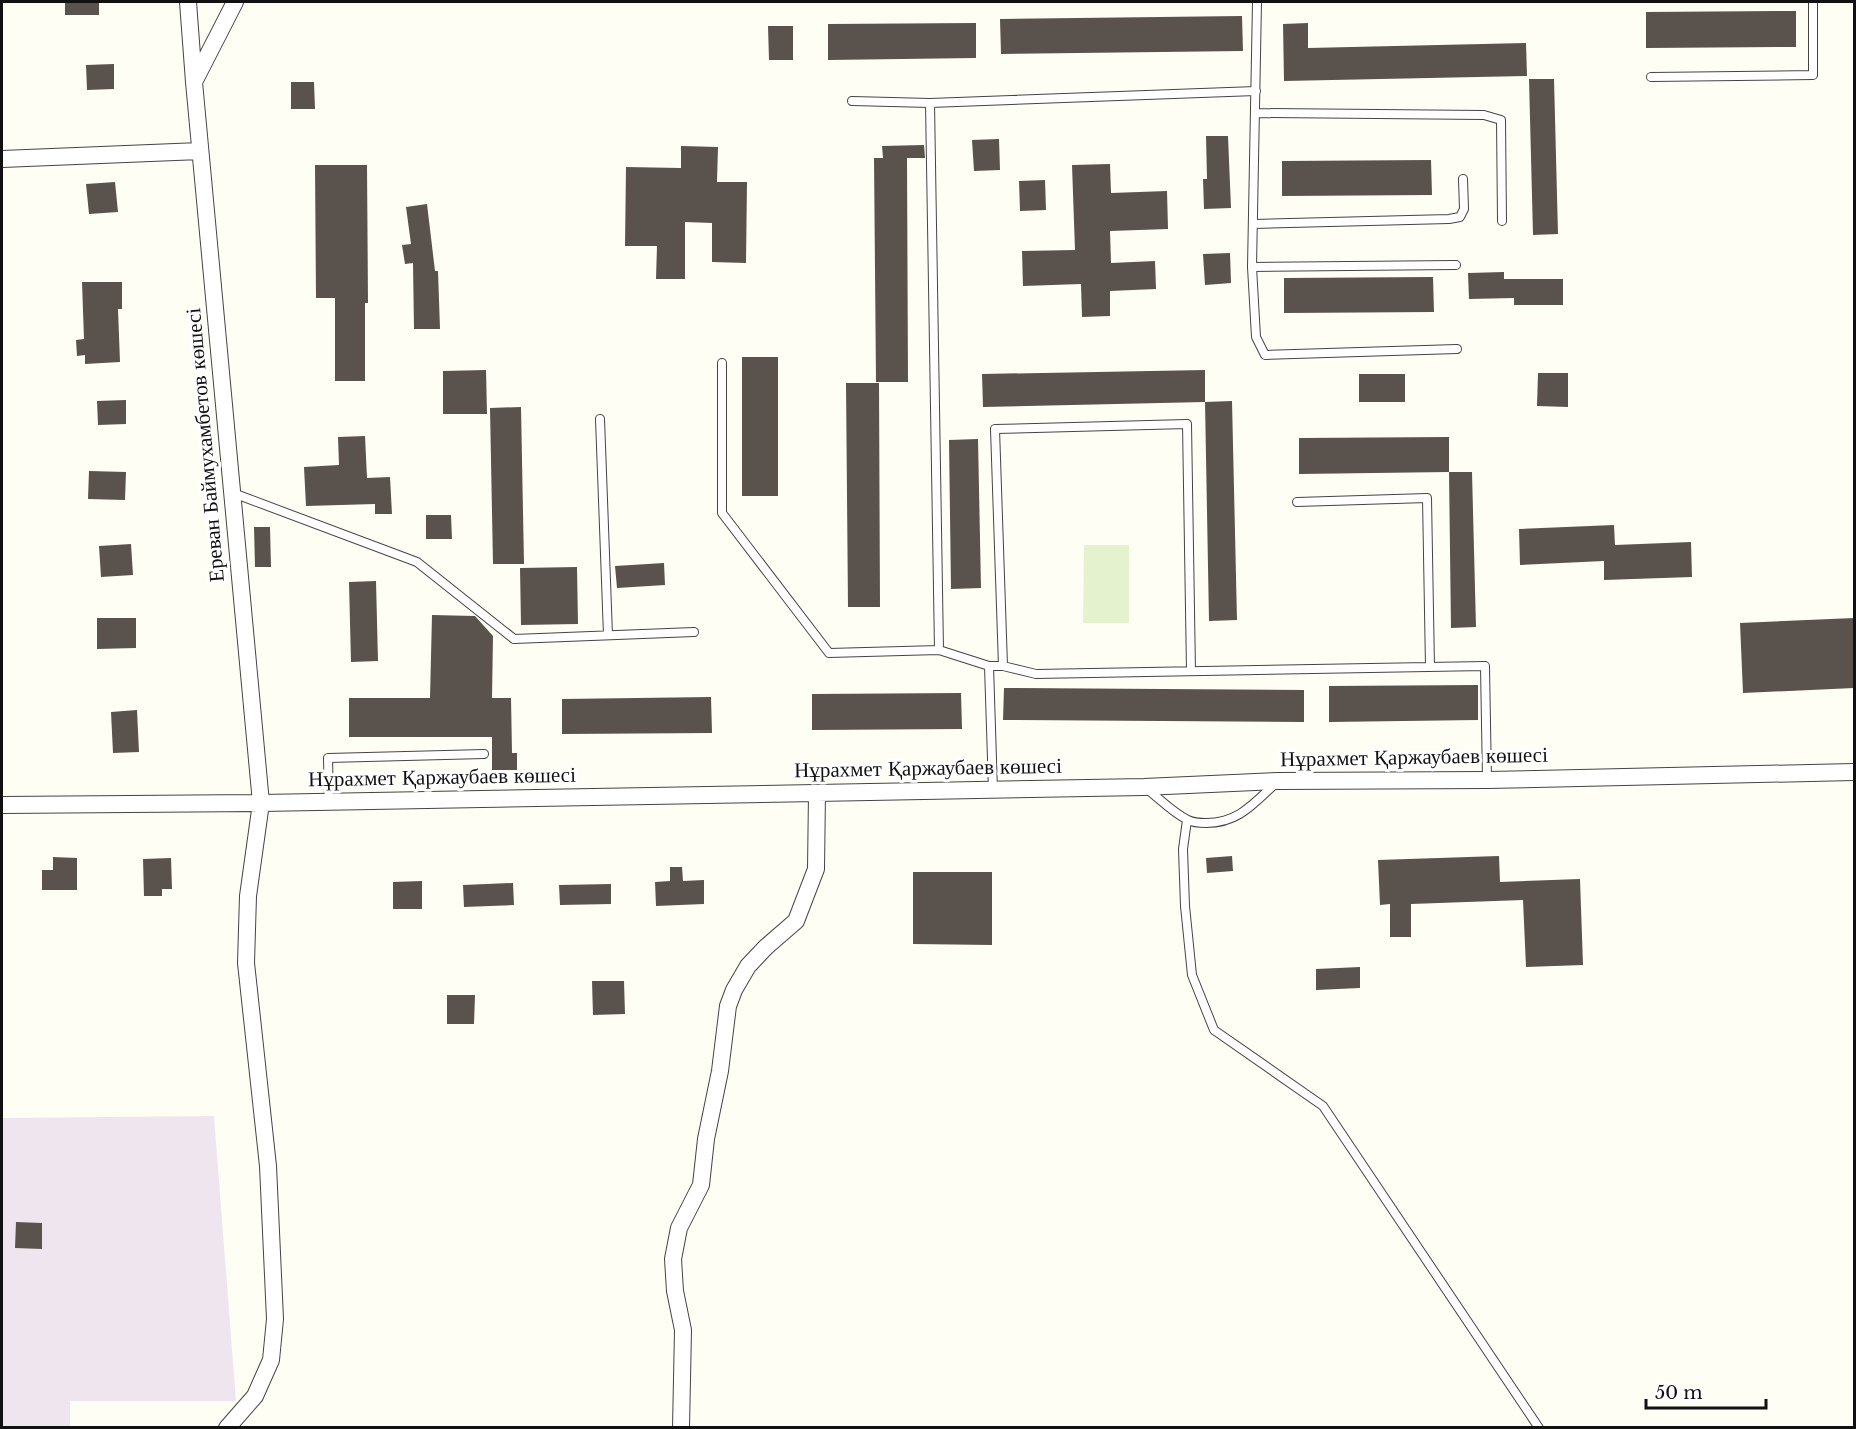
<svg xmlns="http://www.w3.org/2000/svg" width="1856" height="1429" viewBox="0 0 1856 1429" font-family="'Libre Baskerville',serif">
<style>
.industrial{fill:#efe5ef}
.pitch{fill:#e4f3cd}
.building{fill:#5a524c}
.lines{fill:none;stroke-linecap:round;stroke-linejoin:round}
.lane-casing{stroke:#444;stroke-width:10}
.street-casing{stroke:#444;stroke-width:18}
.lane{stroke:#fff;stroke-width:8}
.street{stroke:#fff;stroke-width:16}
.labels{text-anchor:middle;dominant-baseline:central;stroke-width:6;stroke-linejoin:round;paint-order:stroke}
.street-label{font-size:21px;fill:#111;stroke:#fff}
</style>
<rect width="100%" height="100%" fill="#fffef4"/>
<path class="industrial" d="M214,1116L236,1401H70V1427H2V1118Z"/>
<path class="pitch" d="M1084,545H1129V623H1083Z"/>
<path class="building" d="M65,2H99V15H65Z
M1796,11V47L1646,48V12Z
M1242,16L1243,51L1001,54L1000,19Z
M976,23V58L828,60V24Z
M1308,23V48L1526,43L1527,76L1284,81L1283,24Z
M768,26H793V60H769Z
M114,64V89L87,90L86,65Z
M1529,79H1554L1558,234L1533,235Z
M291,82H314L315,109H291Z
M1206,136H1228L1231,208L1204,209L1203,179H1207Z
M999,139L1000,170L974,171L972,140Z
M924,145L925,158H907L908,382H876L874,158H883L882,146Z
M681,146L718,147L717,182H747L746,263L712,262V223L685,222V279H656L657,246H625L626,167L681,168Z
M1431,160L1432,195L1282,196V161Z
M1110,164L1111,193L1167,191L1168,229L1110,231L1111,263L1155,261L1156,289L1110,291V316L1082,317L1081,284L1023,286L1022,251L1075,250L1072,165Z
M315,165H367L368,303H365V381H335V298H316Z
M1045,180L1046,210L1020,211L1019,181Z
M115,182L118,212L89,214L86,184Z
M427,204L435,271H438L440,329H414L413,263L405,264L402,245L411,244L406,207Z
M1230,253L1231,283L1205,285L1203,254Z
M1504,272V279H1563V305H1514V298L1469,299L1468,273Z
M1433,277L1434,312L1284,313V278Z
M82,282H122V309H118L120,362L85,364V355L77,356L76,340L84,339Z
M742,357H778V496H742Z
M486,370L487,414H443V371Z
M1205,370V402L983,407L982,374Z
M1538,373H1568V407L1537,406Z
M1359,374H1405V402H1359Z
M846,383H879L880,607H848Z
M126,400V424L98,425L97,401Z
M1232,401L1237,620L1209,621L1205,402Z
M521,407L524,564H493L490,408Z
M365,436L367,478L390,477L392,514H375V504L306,506L304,467L339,465L338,437Z
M1449,437V472L1299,474V438Z
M978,439L981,588L951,589L949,440Z
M89,471L126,472L125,500L88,499Z
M1449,472H1472L1476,627L1451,628Z
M426,515H451L452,539H426Z
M1614,525L1615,545L1691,542L1692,577L1604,580V561L1520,565L1519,529Z
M254,527H270L271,567H255Z
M131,544L133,575L101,577L99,546Z
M664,563L665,585L617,588L615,566Z
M577,567L578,624L521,625L520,568Z
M376,581L378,661L351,662L349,582Z
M432,615L475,616L493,636L492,698H511L512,753H517V770H492V737H349V698H430Z
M97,618H136V648L97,649Z
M1854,618V688L1743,693L1740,623Z
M1478,685V720L1329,722V686Z
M1004,688L1304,690V722L1003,720Z
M961,693L962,729L812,730V694Z
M711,697L712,733L562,734V699Z
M137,710L139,752L113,753L111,712Z
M1232,856L1233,871L1207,873L1206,858Z
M1499,856L1500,882L1580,879L1583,965L1526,967L1523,900L1411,904V937H1390V904L1380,905L1378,860Z
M53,857L77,858V890H42V870H53Z
M171,858L172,889H162V896H144L143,859Z
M670,867H682L683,881L704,880V904L656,906L655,882L670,881Z
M913,872H992V945L913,944Z
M422,881V909H393V882Z
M513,883L514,905L464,907L463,885Z
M611,884V904L560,905L559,885Z
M1360,967V988L1316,990V969Z
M592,981H624L625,1014L593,1015Z
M447,995H475L474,1024H447Z
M16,1222L42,1223V1249L15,1248Z"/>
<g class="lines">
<defs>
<path id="lane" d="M1257,2L1252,267L1256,337L1265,355L1457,349
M1651,77L1813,75V2
M852,101L930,103L1256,91
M930,103L939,650
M1256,113L1484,115L1501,120L1502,221
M1254,224L1449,219L1460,217L1464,209L1463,179
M1252,267L1456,265
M722,363V513L829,653L939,650L989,666
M600,419L608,635
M233,493L417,562L514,639L694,632
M1297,502L1427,498L1430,667
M1003,666L995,429L1187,424L1191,671
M1147,789C1160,799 1173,813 1188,820C1194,823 1200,823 1206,823C1239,823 1254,803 1277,782
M993,790L989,666H1003L1036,674L1485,666L1487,780
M329,802L328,758L484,754
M1187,820L1183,849L1185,906L1192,975L1214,1030L1323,1106L1539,1428"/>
<path id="street" d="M188,2L194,82L235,2
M194,82L261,803L248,896L246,963L268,1166L275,1319L271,1360L255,1396L227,1428
M2,159L200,151
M2,805L261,803L1144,787L1278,781L1487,780L1854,772
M681,1428L683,1330L675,1291L673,1259L679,1228L701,1185L706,1139L720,1071L728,1006L734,990L748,966L766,947L796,921L816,869L817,793"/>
</defs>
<use href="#lane" class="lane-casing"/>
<use href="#street" class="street-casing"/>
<use href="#lane" class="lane"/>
<use href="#street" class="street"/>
</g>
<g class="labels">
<g class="street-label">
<text transform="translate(205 445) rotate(-95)">Ереван Баймухамбетов көшесі</text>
<text transform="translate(1414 757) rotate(-1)">Нұрахмет Қаржаубаев көшесі</text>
<text transform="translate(928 768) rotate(-1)">Нұрахмет Қаржаубаев көшесі</text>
<text transform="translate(442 777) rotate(-1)">Нұрахмет Қаржаубаев көшесі</text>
</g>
</g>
<rect width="1856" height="1429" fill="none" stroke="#111111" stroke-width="6"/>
<path d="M1646 1399v9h120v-9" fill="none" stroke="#111111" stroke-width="3"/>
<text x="1655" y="1399" font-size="18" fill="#111111" stroke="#ffffff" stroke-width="4.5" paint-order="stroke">50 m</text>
</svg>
